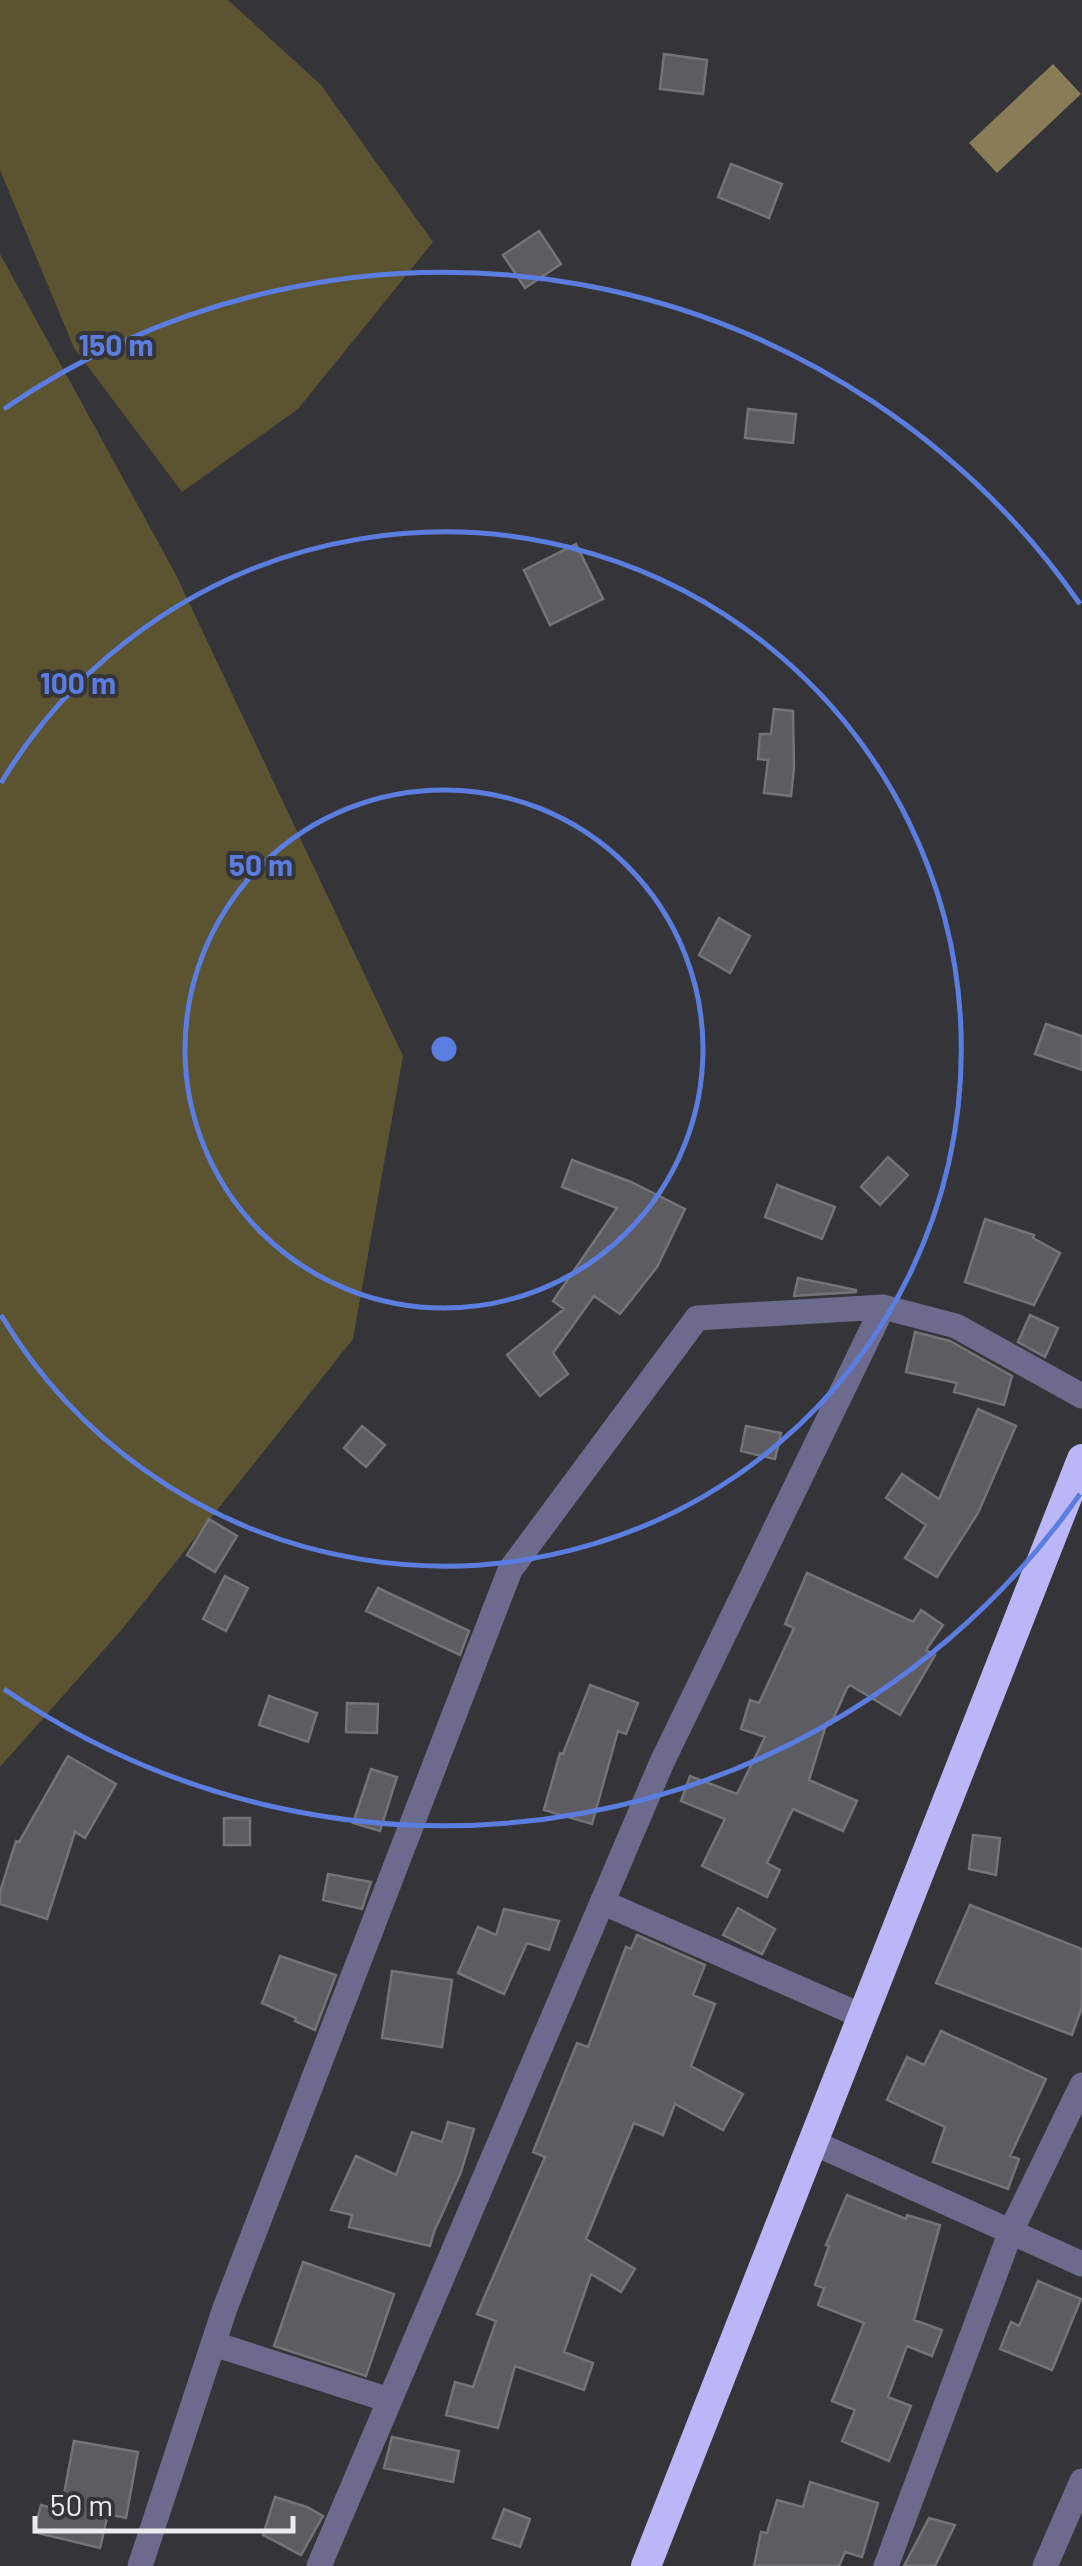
<svg xmlns="http://www.w3.org/2000/svg" width="1082" height="2566" viewBox="0 0 1082 2566" font-family="Barlow,sans-serif">
<style>
.green{fill:#5c5330}
.water{fill:#887d57}
.building{fill:#5d5c61;stroke:#737378;stroke-width:2.5}
.lines{fill:none;stroke-linecap:round;stroke-linejoin:round}
.street{stroke:#6d6b8d;stroke-width:25}
.highway{stroke:#bbb6f8;stroke-width:30}
.ring{fill:none;stroke:#5b7ddf;stroke-width:5}
.centre{fill:#5b7ddf;stroke:#353539;stroke-width:5}
.ring-label{font-size:30px;text-anchor:middle;font-weight:bold;fill:#5b7ddf;stroke:#353539;stroke-width:8;stroke-linejoin:round;paint-order:stroke}
</style>
<rect width="100%" height="100%" fill="#353539"/>
<path class="green" d="M0,0H228L321,85L433,242L298,409L182,492L74,348L0,170Z
M0,254L175,573L403,1056L353,1339L124,1627L0,1767Z"/>
<path class="water" d="M1053,64L1081,94L997,173L969,143Z"/>
<path class="building" d="M664,54L707,60L703,94L660,89Z
M731,164L782,184L769,218L718,197Z
M539,231L561,264L525,288L503,255Z
M748,409L796,414L793,443L745,438Z
M576,544L603,599L550,625L524,570Z
M774,709L793,711L794,768L791,796L764,793L768,760L758,759L760,734H771Z
M719,918L750,936L730,973L699,955Z
M1046,1024L1082,1036V1070L1035,1054Z
M888,1157L908,1175L880,1205L861,1187Z
M572,1160L631,1182L685,1209L657,1267L620,1314L594,1296L553,1353L568,1374L540,1396L507,1355L564,1309L553,1301L617,1208L562,1187Z
M777,1185L835,1207L822,1239L765,1217Z
M985,1219L1034,1235L1033,1238L1060,1253L1034,1305L965,1282Z
M798,1278L856,1290V1292L794,1296Z
M1030,1315L1058,1328L1045,1357L1018,1342Z
M915,1332L950,1341L1012,1376L1004,1405L954,1392L957,1383L906,1372Z
M978,1409L1016,1426L978,1513L937,1577L905,1558L926,1525L886,1498L902,1474L939,1499Z
M362,1426L385,1445L366,1467L344,1448Z
M746,1426L781,1433L775,1459L741,1451Z
M209,1519L237,1536L215,1572L187,1555Z
M807,1573L913,1622L921,1610L943,1625L926,1650L935,1655L900,1715L850,1685L847,1688L831,1724L827,1722L809,1780L857,1801L843,1831L793,1809L767,1863L780,1870L767,1897L702,1866L725,1819L681,1801L690,1776L737,1794L765,1737L741,1729L750,1700L759,1703L794,1628L785,1624Z
M225,1576L248,1588L226,1631L203,1619Z
M378,1588L469,1631L460,1655L366,1611Z
M590,1685L638,1703L626,1734L618,1731L592,1824L544,1810L560,1753L563,1754Z
M269,1696L317,1713L308,1742L259,1725Z
M347,1703L378,1704L377,1733L346,1732Z
M68,1756L116,1784L85,1838L75,1832L47,1919L0,1904V1892L16,1841L19,1842Z
M371,1769L397,1777L380,1831L353,1823Z
M224,1818H250V1845H224Z
M973,1835L1000,1838L996,1875L969,1869Z
M328,1874L371,1882L362,1909L323,1900Z
M970,1905L1082,1949V2007L1072,2035L936,1983Z
M738,1908L775,1929L762,1954L723,1935Z
M504,1909L559,1921L549,1950L527,1943L504,1994L458,1973L478,1927L496,1935Z
M637,1935L705,1965L693,1995L715,2004L691,2066L743,2094L723,2130L675,2104L663,2135L634,2123L586,2239L635,2269L621,2292L591,2274L564,2352L593,2363L584,2390L515,2366L498,2428L446,2415L455,2382L473,2387L496,2321L477,2314L545,2157L533,2152L577,2043L588,2047L626,1947L631,1949Z
M280,1956L336,1975L315,2030L295,2021L296,2018L262,2003Z
M392,1971L452,1980L442,2047L382,2038Z
M941,2031L1046,2079L1010,2156L1019,2159L1008,2189L933,2162L945,2127L887,2100L907,2057L924,2065Z
M448,2122L474,2129L461,2172L434,2232L430,2246L349,2227L352,2215L331,2210L356,2156L396,2175L412,2132L442,2142Z
M847,2195L906,2219L907,2215L940,2225L914,2320L942,2330L932,2356L907,2346L888,2397L911,2406L889,2461L842,2441L855,2410L832,2401L864,2323L818,2305L824,2288L815,2285L829,2246L826,2245Z
M303,2262L394,2294L366,2376L274,2346Z
M1038,2281L1081,2299L1052,2370L1000,2349L1011,2322L1019,2326Z
M392,2437L459,2451L453,2482L384,2468Z
M74,2441L138,2452L126,2518L108,2514L100,2548L34,2532L41,2505L61,2510Z
M810,2482L878,2503L862,2557L845,2552L839,2566H754L761,2532L767,2533L777,2500L803,2507Z
M275,2497L307,2507L323,2516L301,2555L263,2535Z
M504,2509L530,2519L520,2547L493,2538Z
M929,2518L955,2525L935,2566H904Z"/>
<g class="lines">
<path class="street" d="M602,1902L862,2016
M812,2142L1082,2264
M214,2344L389,2400
M140,2566L225,2308L510,1570L697,1318L883,1307
M319,2566L662,1762L883,1307L956,1326L1082,1396
M886,2566L1011,2231L1082,2085
M1045,2566L1082,2481"/>
<path class="highway" d="M646,2566L1082,1459"/>
</g>
<g class="ring">
<circle cx="444" cy="1049" r="259"/>
<path d="M1 783A517 517 0 1 1 1 1315"/>
<path d="M1080 1494A776 776 0 0 1 4 1689M4 409A776 776 0 0 1 1080 604"/>
</g>
<circle cx="444" cy="1049" r="15" class="centre"/>
<g class="ring-label">
<text x="116" y="356">150 m</text>
<text x="78" y="694">100 m</text>
<text x="261" y="876">50 m</text>
</g>
<path d="M35 2516v15h258v-15" fill="none" stroke="#ebebee" stroke-width="5"/>
<text x="50" y="2516" font-size="30" fill="#ebebee" stroke="#353539" stroke-width="8" paint-order="stroke">50 m</text>
</svg>
